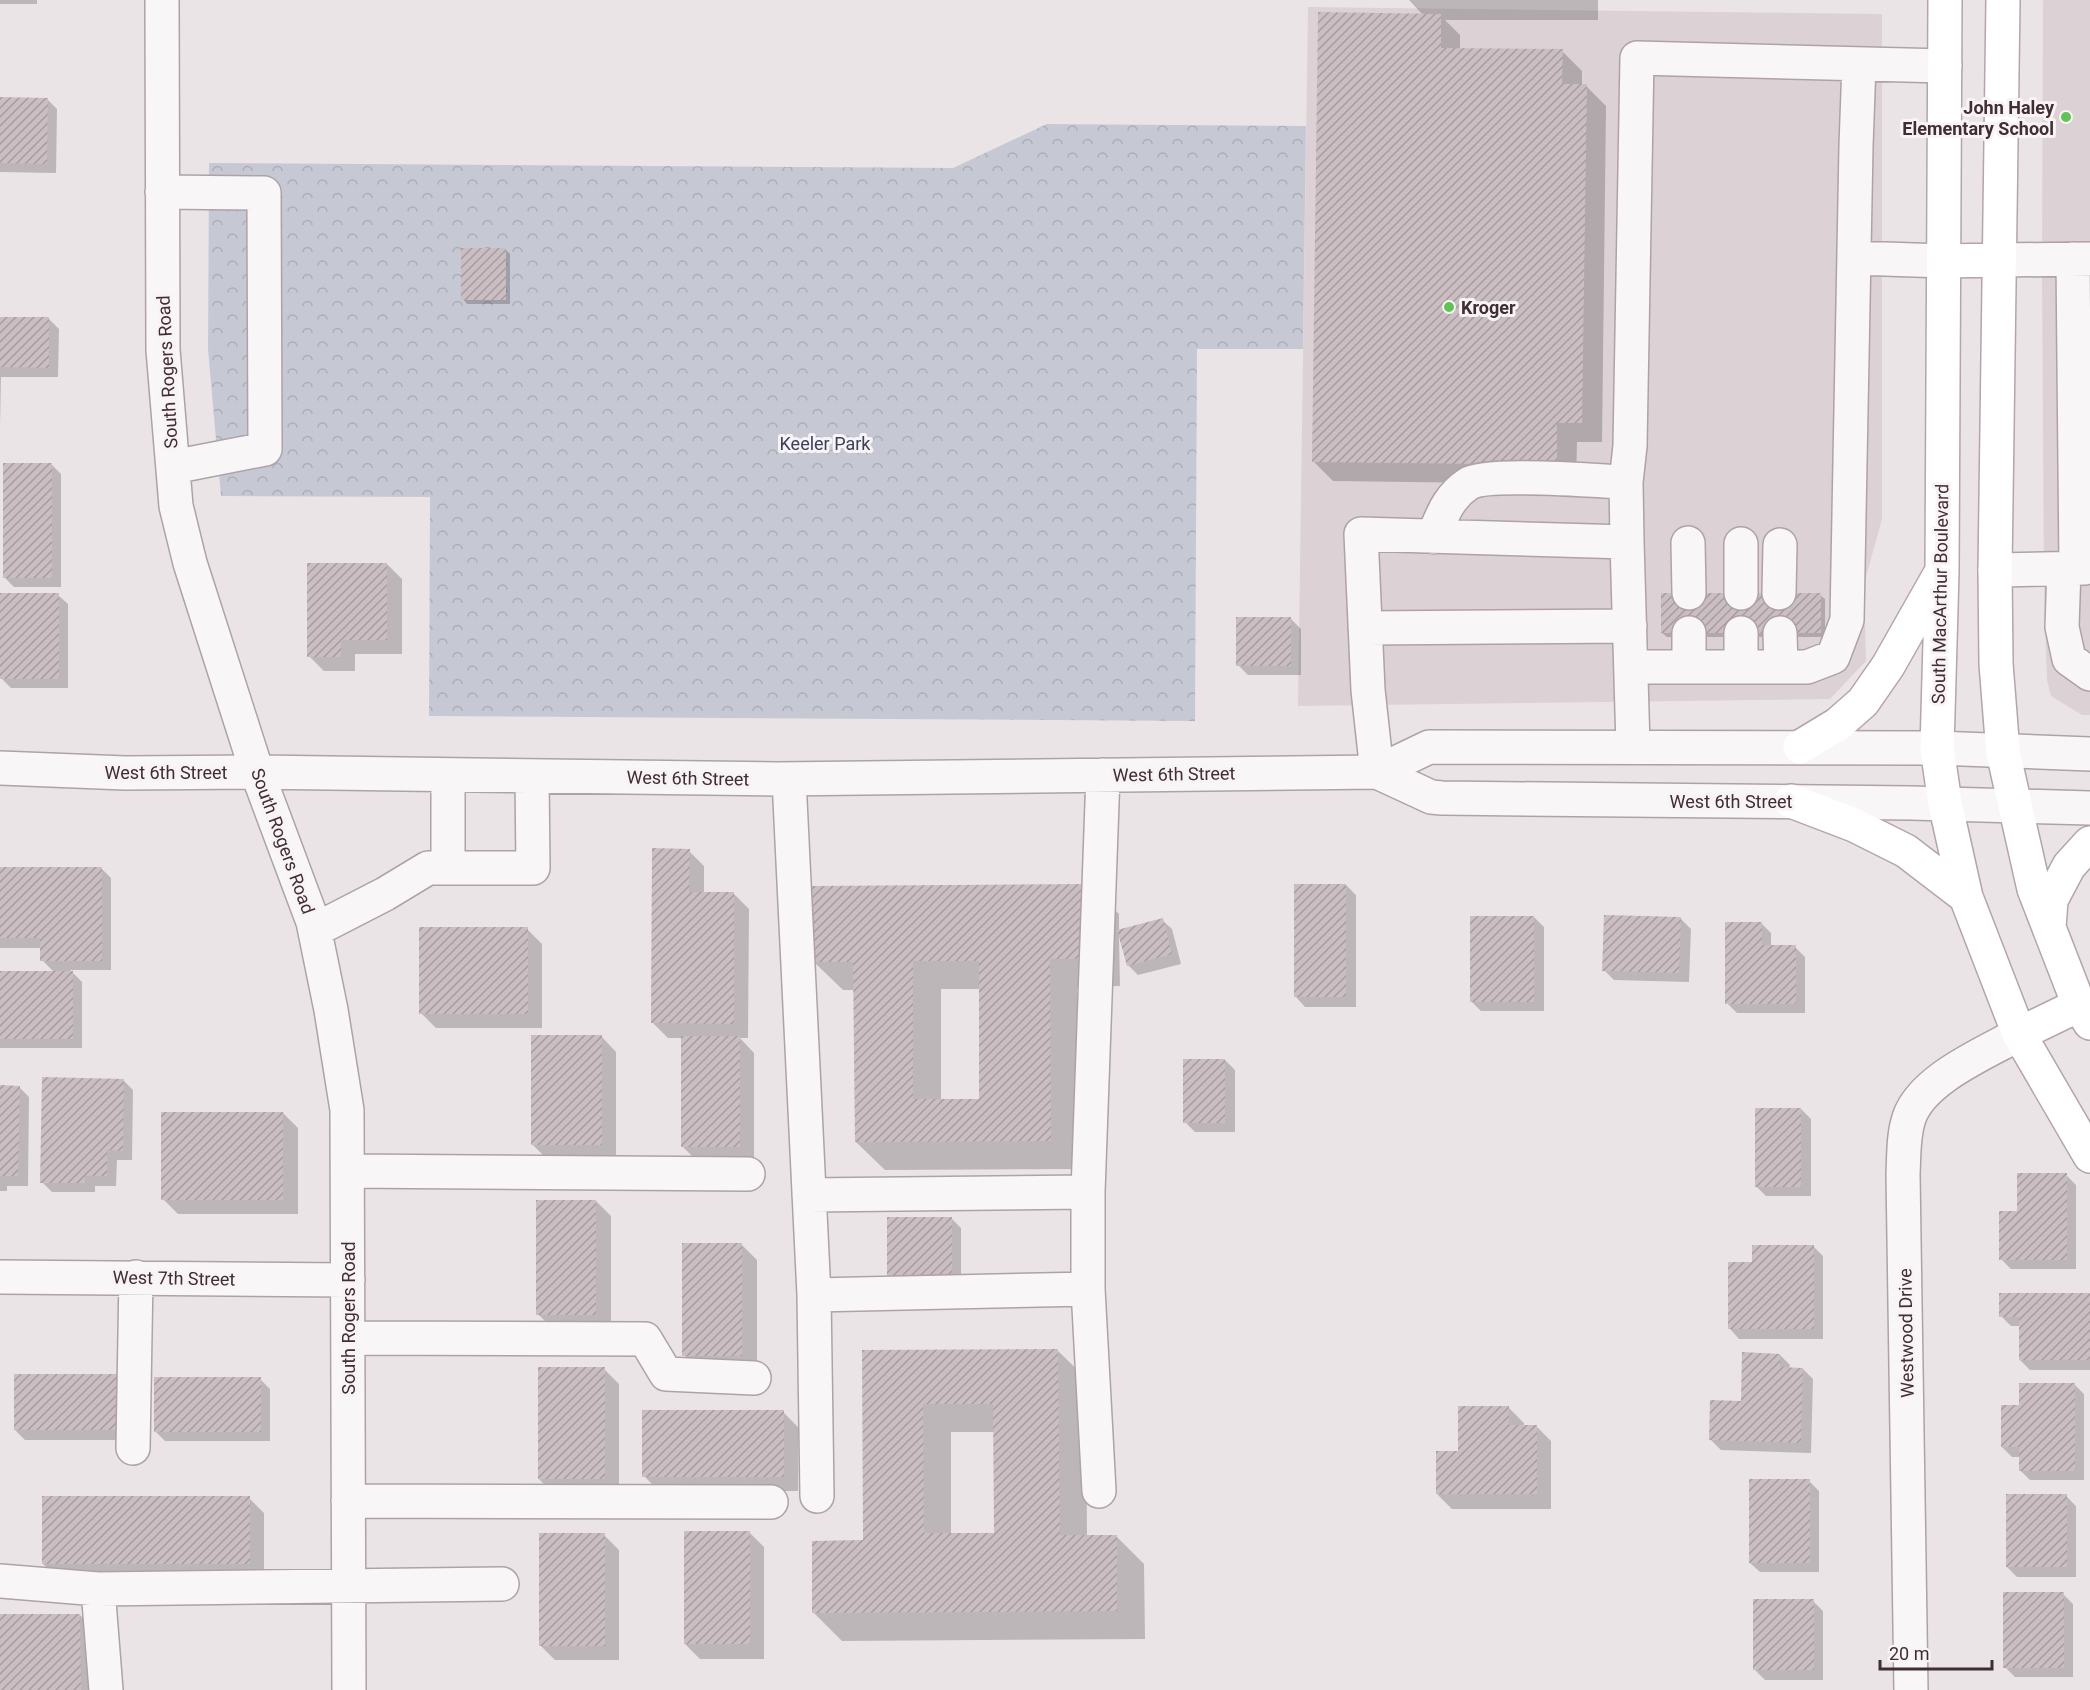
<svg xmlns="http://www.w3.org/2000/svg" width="2090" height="1690" viewBox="0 0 2090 1690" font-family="Roboto,sans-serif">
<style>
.built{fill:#dcd2d5}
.forest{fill:url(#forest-crowns)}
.shadow{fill:#0003;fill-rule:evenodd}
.building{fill:url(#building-hatch);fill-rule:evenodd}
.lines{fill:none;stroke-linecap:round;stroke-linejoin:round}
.minor-casing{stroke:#aea2a6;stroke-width:36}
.major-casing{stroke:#b5a4aa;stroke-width:36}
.minor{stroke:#f9f6f7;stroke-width:33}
.major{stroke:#fff;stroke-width:33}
.poi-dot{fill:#61c355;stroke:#f8f3f5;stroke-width:2}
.labels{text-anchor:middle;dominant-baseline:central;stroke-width:6;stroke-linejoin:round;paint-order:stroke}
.poi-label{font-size:18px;font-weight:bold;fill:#412d34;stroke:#f8f3f5;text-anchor:end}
.street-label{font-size:18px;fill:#412d34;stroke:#f8f3f5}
.park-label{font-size:18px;fill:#3b405c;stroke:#f8f3f5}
</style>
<defs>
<pattern id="forest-crowns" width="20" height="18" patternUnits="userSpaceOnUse" patternTransform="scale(1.5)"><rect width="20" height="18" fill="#c6c9d4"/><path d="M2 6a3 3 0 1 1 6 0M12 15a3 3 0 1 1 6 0" fill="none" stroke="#abadb7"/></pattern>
<pattern id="building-hatch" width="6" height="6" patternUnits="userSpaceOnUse" patternTransform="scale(1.5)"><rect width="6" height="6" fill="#cabec2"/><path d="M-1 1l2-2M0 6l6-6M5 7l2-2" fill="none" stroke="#a69b9e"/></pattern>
</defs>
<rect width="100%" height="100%" fill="#ebe4e6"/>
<path class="built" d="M2043,0H2090V715H2082L2051,696L2047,680L2044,593L2042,269Z
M1308,7L1882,14V519L1864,584L1866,661L1830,699L1298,706Z"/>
<path class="forest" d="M1047,124L1306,126L1303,349H1197L1195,721L429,716L430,497L221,496L208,349L209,163L953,168Z"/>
<path class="shadow" d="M0,0H37V4H0Z
M1409,0H1598V20H1445L1460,35V50L1562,51L1582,71V86H1586L1606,106L1602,442H1577L1576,484L1333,481L1313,461L1423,15Z
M0,98L47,99L57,109L56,173L0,172Z
M505,249L510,254V304H467L463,299Z
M0,318L49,319L59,329L58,377H1L0,426Z
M51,464L61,474V587H14L4,577Z
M387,564L402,579V654H355V671H324L309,656Z
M0,595H58L68,604V688H11L1,678Z
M1820,595L1825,599V637H1667L1662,633Z
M1291,619L1301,629V675H1248L1238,665Z
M689,851L704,866V894H734L749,909L748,1038H740L754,1053V1161H697L682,1146V1038H668L653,1023Z
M0,869H102L111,878V970H70L82,982V1048H0V972H54L42,960V948H0Z
M1346,885L1356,895V1007H1305L1296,997Z
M1091,886L1119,914V931L1162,920L1172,929L1181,964L1138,975L1128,965L1119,936L1120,986L1077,987L1079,1169L885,1170L856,1142L855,990H843L814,962ZM941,989H980V1101H941Z
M1534,917L1544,927V1011H1481L1471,1001Z
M1681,919L1691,929L1689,982L1614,980L1604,970Z
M1761,923L1771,933V947H1795L1805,957V1013H1737L1727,1003Z
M527,929L542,944V1028H436L421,1013Z
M601,1036L616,1052V1160H548L533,1145Z
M1225,1060L1235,1070V1132H1195L1185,1122Z
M123,1080L133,1090L132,1160H117L116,1186H95V1192H52L42,1182Z
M0,1087H19L29,1097L28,1186H7V1191H0Z
M1801,1109L1811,1119V1196H1766L1756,1186Z
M283,1113L298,1128V1214H178L163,1199Z
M2066,1175L2076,1185V1269H2011L2001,1259L2019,1213Z
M596,1201L611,1216V1329H553L538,1314Z
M951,1218L961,1228V1289H899Z
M742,1245L757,1260V1371H699L684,1355Z
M1813,1246L1823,1256V1339H1739L1730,1329L1754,1264Z
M2090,1295V1370H2030L2020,1360V1326H2011L2001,1316Z
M1057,1350L1086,1378L1087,1536H1116L1144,1564L1145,1639L842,1641L814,1613L864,1542L863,1351ZM951,1432H995V1534L951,1535Z
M1780,1355L1790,1365L1789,1369H1803L1813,1379L1811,1453L1721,1450L1711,1440Z
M604,1369L619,1384V1494H554L539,1479Z
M121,1376L131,1440H25L15,1430Z
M260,1379L270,1389V1441H165L155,1431Z
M2074,1384L2084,1394V1480H2030L2020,1470V1457H2012L2002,1447L2020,1407Z
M1509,1408L1524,1423V1426H1536L1551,1441V1509H1452L1437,1494L1460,1452Z
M783,1412L798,1427V1491H659L644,1476Z
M1809,1481L1819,1491V1572H1760L1750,1563Z
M2066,1496L2076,1506V1577H2017L2007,1567Z
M249,1498L264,1513V1579H58L43,1564Z
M749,1532L764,1547V1659H700L685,1644Z
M604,1535L619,1550V1660H555L540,1645Z
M2063,1594L2073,1604V1677H2015L2005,1667Z
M1813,1601L1823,1611V1680H1765L1755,1670Z
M80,1615L99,1635L100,1690H0V1616Z"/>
<path class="building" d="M1318,12L1441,14V48L1563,49L1562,84H1587L1582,423H1557V465L1312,462Z
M0,97L48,98L47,164L0,163Z
M461,248H506V300H461Z
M0,317H49V368L0,367Z
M3,463H52V578H3Z
M307,563H387V640H341V657H307Z
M0,593H59V679H0Z
M1661,593H1821V633H1661Z
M1236,617H1291V666H1236Z
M652,848L690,849L689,892H734V1024L651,1023Z
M0,867H102V961H40V938H0Z
M1091,884L1092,959H1050L1051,1141L855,1142L853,962H813L812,886ZM913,961H979V1099H913Z
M1294,884H1346V997H1294Z
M1604,915L1681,917L1679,973L1602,971Z
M1470,916H1534V1002H1470Z
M1163,918L1172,954L1127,966L1117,930Z
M1725,922H1762V945H1796V1004H1725Z
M419,927H528V1014H419Z
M0,971H73V1039H0Z
M531,1035H602V1145H531Z
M681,1036H740V1147H681Z
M1183,1059H1225V1123H1183Z
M42,1077L124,1079L123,1151L107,1150V1176H85V1183H40Z
M0,1085L20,1086L18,1176H0Z
M1755,1108H1801V1187H1755Z
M161,1112H283V1200H161Z
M2017,1173H2067V1260H1999V1211H2017Z
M536,1200H596V1315H536Z
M887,1217H952V1279H887Z
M682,1243H742V1356H682Z
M1752,1245H1814V1329H1728V1262H1752Z
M1999,1293H2090V1360H2019V1317H1999Z
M1058,1349L1060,1535H1117V1611L812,1613V1541L863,1540L862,1350ZM923,1404H993L994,1533H924Z
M1742,1352L1780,1354V1367L1803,1368L1801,1443L1709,1440L1710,1400L1741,1401Z
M538,1367H605V1479H538Z
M14,1374H122V1430H14Z
M154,1377H261V1432H154Z
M2019,1383H2075V1471H2019V1447H2001V1405H2019Z
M1458,1406H1509V1425H1537V1494H1436V1451H1458Z
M642,1410H784V1477H642Z
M1749,1479H1810V1563H1749Z
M2006,1494H2067V1567H2006Z
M42,1496H250V1564H42Z
M684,1531H750V1644H684Z
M539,1533H605V1646H539Z
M2003,1592H2064V1668H2003Z
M1753,1599H1814V1670H1753Z
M0,1614H80L81,1690H0Z"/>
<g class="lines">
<defs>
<path id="minor" d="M162,0L163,350L176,506L190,563L257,772L313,922L331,1010L347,1110L349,1690
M162,192L264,193L265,449L173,467
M1855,258L1944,261
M2073,259L2076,568
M1999,260L2090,259
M1433,537C1442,516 1448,497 1468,484C1486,472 1598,481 1626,482
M1627,542L1633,746
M1688,543L1689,593
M1741,544V593
M2064,568L2062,627L2069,659L2090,674
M1995,570L2085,568
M1779,593L1780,545
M1365,628L1630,626
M1689,633V667
M1741,633V667
M1780,633L1781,667
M1631,667H1807L1833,657L1847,620L1856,146L1859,64
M0,768L125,773L257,772L777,779L1377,772L1429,747L1937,748L2090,754
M1377,772L1368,690L1361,534L1627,542L1626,482L1630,446L1637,58L1945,66
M1377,772L1431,797L1442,798L1911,803L2090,808
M448,775V868
M789,779L814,1295L817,1496
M315,930L385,894L428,868H533L532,776
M348,1171L748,1174
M809,1195L1088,1192
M0,1277L348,1280
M814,1295L1088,1289
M348,1338L645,1339L666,1374L754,1378
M133,1448L136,1277
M1099,1491L1088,1289V1192L1103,775
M348,1501L771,1502
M0,1581L98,1589L502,1584
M98,1589L106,1690
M1911,1690L1903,1174C1904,1156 1903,1136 1909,1118C1922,1079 1985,1053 2019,1034"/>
<path id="major" d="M1945,0L1942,572L1937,748L1945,803L1966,897L2019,1034L2090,1156
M2003,0L1995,570L1996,664L2003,752L2034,889L2079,1005L2090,1023
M1944,261L1999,260
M1800,747L1838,724L1863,702L1888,666L1939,576
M1791,801L1854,825L1906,851L1966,897
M2049,928L2051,900L2069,866L2090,843
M2019,1034L2079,1005"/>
</defs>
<use href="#minor" class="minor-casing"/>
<use href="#major" class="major-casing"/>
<use href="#minor" class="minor"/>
<use href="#major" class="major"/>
</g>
<g class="poi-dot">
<circle cx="2066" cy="117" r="6"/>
<circle cx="1449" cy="307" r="6"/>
</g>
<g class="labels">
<g class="poi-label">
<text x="2054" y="107">John Haley<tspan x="2054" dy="21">Elementary School</tspan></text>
<text x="1461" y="307" text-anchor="start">Kroger</text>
</g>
<g class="street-label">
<text transform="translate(167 372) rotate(-93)">South Rogers Road</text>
<text transform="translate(1940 594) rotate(-89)">South MacArthur Boulevard</text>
<text x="166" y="772">West 6th Street</text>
<text transform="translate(1174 774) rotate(-1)">West 6th Street</text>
<text transform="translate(688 778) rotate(1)">West 6th Street</text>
<text x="1731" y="801">West 6th Street</text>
<text transform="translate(283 841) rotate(70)">South Rogers Road</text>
<text transform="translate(174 1278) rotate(1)">West 7th Street</text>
<text transform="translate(348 1318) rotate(-90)">South Rogers Road</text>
<text transform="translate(1906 1333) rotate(-91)">Westwood Drive</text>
</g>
<g class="park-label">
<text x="825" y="443">Keeler Park</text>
</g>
</g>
<path d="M1880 1660v9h112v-9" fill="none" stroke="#412d34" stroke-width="3"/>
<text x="1889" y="1660" font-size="18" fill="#412d34" stroke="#f8f3f5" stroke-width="4.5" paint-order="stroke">20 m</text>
</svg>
